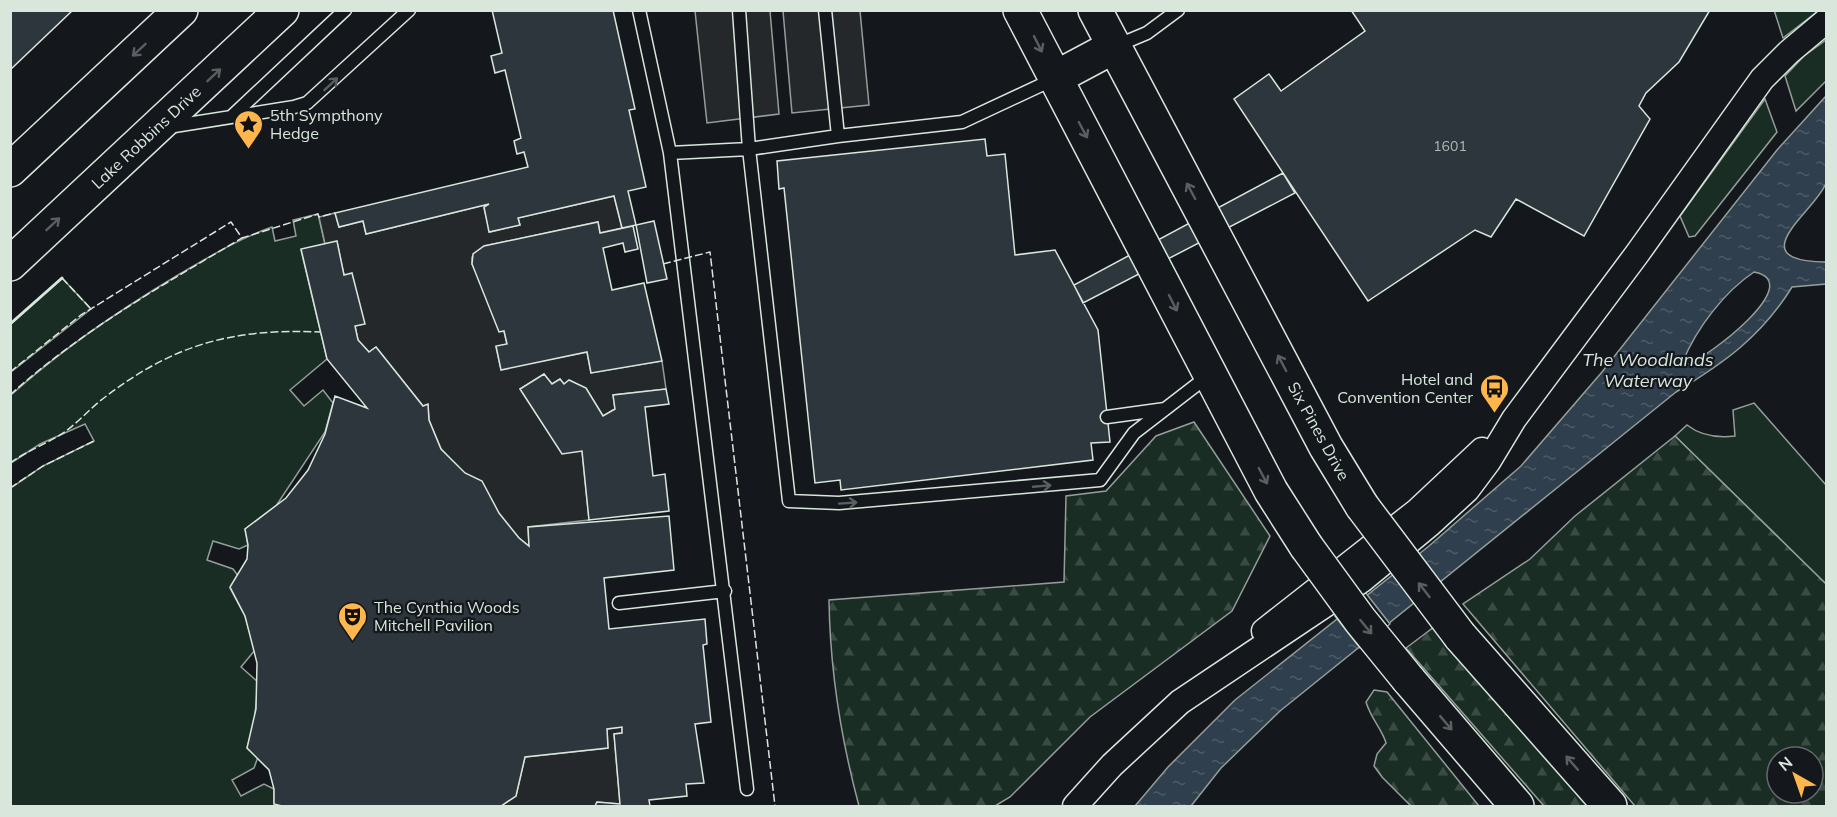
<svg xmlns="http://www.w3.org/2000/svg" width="1837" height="817" viewBox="0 0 1837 817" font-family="Mulish,sans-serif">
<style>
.green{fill:#1a2d24;stroke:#939e99;stroke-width:1.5}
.forest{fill:url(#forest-firs);stroke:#939e99;stroke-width:1.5;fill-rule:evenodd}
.parking{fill:#24282b;stroke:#939e99;stroke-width:1.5}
.water{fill:url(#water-ripples);stroke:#939e99;stroke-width:1.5;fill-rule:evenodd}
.pier{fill:#14181c;stroke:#939e99;stroke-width:1.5}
.building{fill:#2c363c;stroke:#d8e6dc;stroke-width:1.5}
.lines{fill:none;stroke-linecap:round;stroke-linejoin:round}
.lane-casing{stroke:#d8e6dc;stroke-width:15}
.street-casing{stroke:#d8e6dc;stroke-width:27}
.secondary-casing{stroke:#d8e6dc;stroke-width:36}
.lane{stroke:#14181c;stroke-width:12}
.street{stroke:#14181c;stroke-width:24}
.secondary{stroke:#14181c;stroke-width:33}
.secondary-bridge-casing{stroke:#d8e6dc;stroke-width:36;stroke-linecap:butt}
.secondary-bridge{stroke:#14181c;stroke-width:33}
.fence{stroke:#d8e6dc;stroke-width:1.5;stroke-dasharray:8 3;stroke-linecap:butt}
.wall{stroke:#d8e6dc;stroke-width:3}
.oneway{stroke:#59605f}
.labels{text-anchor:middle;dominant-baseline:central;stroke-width:4.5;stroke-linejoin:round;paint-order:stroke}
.number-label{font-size:14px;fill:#adbab4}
.poi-label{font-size:16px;fill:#d8e6dc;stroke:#14181c;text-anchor:start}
.street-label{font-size:16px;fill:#d8e6dc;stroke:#14181c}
.water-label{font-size:18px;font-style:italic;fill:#d8e6dc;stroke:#14181c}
</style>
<defs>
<pattern id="forest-firs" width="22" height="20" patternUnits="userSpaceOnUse" patternTransform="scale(1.5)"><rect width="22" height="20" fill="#1a2d24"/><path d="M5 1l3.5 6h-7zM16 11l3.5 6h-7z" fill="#3b4b43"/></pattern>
<pattern id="water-ripples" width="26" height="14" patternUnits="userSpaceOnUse" patternTransform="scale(1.5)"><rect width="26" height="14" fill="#2f3f4d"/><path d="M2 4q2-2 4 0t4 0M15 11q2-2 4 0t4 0" fill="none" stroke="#4c5b66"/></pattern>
</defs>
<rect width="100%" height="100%" fill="#14181c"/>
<path class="green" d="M1774,10H1818V11L1783,38Z
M1826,40V81L1796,111L1785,76L1804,56Z
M1765,99L1777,132L1695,236L1689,237L1680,216Z
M318,214L325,244L301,250L327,359L290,390L304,406L323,390L333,403L325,432L276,506L245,529L248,545L239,549L213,541L207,560L233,569L239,577L230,588L245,616L255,650L241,667L258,682L254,725L247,748L258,757L254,768L232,780L241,796L264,784L274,789V804L282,806H11V488L43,466L94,441L85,424L40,444L11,463V395C63,348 118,311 178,275C209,257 238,239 272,227L275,241L296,236L293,220Z
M62,278L91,309L11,372V324Z
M1754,403L1826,485V584L1675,436L1687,425C1701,436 1718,438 1735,436L1733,410Z"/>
<path class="forest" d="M1194,422L1270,536L1232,611L1090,717L1010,797L995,806H859C841,739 830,670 829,600L1064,582L1066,496L1106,491L1156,436Z
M1675,436L1826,584V806H1635L1463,604L1530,559L1575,516ZM1777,757H1813V793H1777Z
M1434,627L1592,806H1544L1406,648Z
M1374,690L1387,692L1479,806H1411L1382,777L1374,766L1377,754L1386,743C1382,729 1371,719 1366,702Z"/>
<path class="parking" d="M695,11H770L779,114L707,123Z
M783,11H860L869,105L792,113Z
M614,196L622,228L600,233L598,222L484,246L472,257V264L504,331L507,344L496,347L501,369L587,352L591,373L662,361L666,389L613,395L615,409L603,416L586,388L570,381L564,384L560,379L552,384L544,374L520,389L562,453L582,451L589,520L528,527L529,546L519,538L441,449L429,420L428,405L423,406L376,347L369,352L358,340L355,326L364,324L344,275L337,242L325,244L319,217L335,213L339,227L363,221L366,234L489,204L484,208L490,232L520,225L518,218Z
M622,727V733L614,734L620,804L597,802L595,806H501L516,796L525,757L608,748L607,729Z"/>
<path class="water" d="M1826,96C1826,111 1830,172 1826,183C1817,210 1737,261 1826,262V284L1792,287C1762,336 1724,363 1676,392L1280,711L1221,768L1191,806H1135L1168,767L1235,700L1429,546L1521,466L1602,372L1777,150ZM1754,272C1808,282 1707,358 1688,364L1683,361C1697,328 1724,292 1754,272Z"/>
<path class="pier" d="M1365,592L1390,624L1360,648L1335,616Z"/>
<path class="building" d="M10,10H73L10,70Z
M492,10H613L635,109L629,110L646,187L628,191L636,225L622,228L614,196L518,218L520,225L489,232L484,207L489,204L366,234L363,221L339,227L335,213L528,167L524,152L517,154L514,141L521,138L505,70L495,73L491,56L502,53Z
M1351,10H1710L1679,62L1646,93L1639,106L1650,119L1584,236L1516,199L1491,237L1475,230L1368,301L1234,99L1269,74L1281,91L1365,31Z
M985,139L987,156L1005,154L1015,255L1055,250L1098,330L1110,442L1091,443L1093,460L841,490L840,480L815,483L784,188L779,189L777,161Z
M1283,173L1295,193L1083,303L1074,285Z
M654,221L667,279L647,283L636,225Z
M598,222L600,233L633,226L638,249L625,252L623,243L603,248L612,290L644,283L662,361L591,373L587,352L501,370L496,346L507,344L504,331L499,332L472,264L473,254L484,246Z
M337,241L344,275L352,273L365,324L355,326L358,340L369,352L376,347L423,406L428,404L429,420L441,449L465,473L482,481L499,513L519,538L529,546L528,527L669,516L674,570L604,578L609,629L705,619L707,644L703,645L711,722L695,724L704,783L686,784L687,796L649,800L650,806H595L597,802L620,804L614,734L622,733V727L607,729L608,748L525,757L516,796L501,806H282L274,804V789L269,770L247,748L256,709L257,663L245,616L230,587L247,559L248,545L245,529L286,498L308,470L325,434L335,396L367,408L327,359L301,249Z
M544,374L552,384L560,379L564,384L569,380L586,388L603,416L615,409L613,395L666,389L669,404L645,407L653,476L665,474L669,511L589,520L582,451L562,454L520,389Z"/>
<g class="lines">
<defs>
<path id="lane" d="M639,10L670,153L749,149L838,136
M739,10L749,149L789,501L839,503L1100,480L1134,433L1208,376
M825,10L838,136L962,122L1054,79
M1116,46L1147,33L1178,10
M231,117L345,10
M168,127L294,107L307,103L409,10
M670,153L747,789
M1107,417L1165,409
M619,603L725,591"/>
<path id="street" d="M1264,631L1417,511L1482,450
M1075,806L1112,765L1180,702L1362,580L1430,524L1467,490L1488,462L1514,419L1637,254L1762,79L1789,52L1826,21"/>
<path id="secondary" d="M1020,10L1271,491L1306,546
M1095,10L1326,447L1362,506
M1055,78L1115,46
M10,170L181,10
M10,264L282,10
M1460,636L1610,806
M1408,679L1517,806"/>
</defs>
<use href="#lane" class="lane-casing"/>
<use href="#street" class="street-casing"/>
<use href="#secondary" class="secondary-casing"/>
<use href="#lane" class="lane"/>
<use href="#street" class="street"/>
<use href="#secondary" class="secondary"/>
<defs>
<path id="secondary-bridge" d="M1362,506L1460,636
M1306,546L1360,620L1408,679"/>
</defs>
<use href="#secondary-bridge" class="secondary-bridge-casing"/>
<use href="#secondary-bridge" class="secondary-bridge"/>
<path class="fence" d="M663,264L710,252L775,806
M62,278L91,309
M10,372L81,315L231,222L242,238L318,214L319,217L335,213
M10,395C81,331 161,286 242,238
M10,463C28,450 51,442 66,431C78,422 88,411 100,401C171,345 231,328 320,332
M10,488L43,466L94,441"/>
<path class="wall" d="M10,324L62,278"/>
</g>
<defs><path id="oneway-shaft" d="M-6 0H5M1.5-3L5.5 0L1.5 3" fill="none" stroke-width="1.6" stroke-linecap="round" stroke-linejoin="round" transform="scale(1.5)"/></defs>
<g class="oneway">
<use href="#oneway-shaft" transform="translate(1038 44) rotate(63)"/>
<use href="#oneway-shaft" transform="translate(139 50) rotate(137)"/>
<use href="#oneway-shaft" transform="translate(214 75) rotate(-43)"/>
<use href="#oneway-shaft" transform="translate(331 84) rotate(-43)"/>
<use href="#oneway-shaft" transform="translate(1083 130) rotate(62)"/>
<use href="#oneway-shaft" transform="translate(1191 191) rotate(-118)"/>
<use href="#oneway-shaft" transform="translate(53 224) rotate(-43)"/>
<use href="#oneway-shaft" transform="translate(1173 303) rotate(63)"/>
<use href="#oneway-shaft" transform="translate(1282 363) rotate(-118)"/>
<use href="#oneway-shaft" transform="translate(1263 476) rotate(62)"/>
<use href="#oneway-shaft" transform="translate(1042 486) rotate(-5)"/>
<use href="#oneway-shaft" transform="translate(848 503) rotate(-4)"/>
<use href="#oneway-shaft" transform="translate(1424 590) rotate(-128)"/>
<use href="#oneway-shaft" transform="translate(1366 627) rotate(51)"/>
<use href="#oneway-shaft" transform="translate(1446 723) rotate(50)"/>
<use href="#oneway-shaft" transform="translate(1572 763) rotate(-131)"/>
</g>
<defs>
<symbol id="sight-pin" viewBox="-11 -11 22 30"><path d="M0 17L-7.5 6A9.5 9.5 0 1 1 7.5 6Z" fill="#ffb74d" stroke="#14181c"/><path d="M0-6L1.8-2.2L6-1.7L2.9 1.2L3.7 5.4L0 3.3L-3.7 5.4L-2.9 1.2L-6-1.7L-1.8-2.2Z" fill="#111"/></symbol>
<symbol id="bus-pin" viewBox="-11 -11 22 30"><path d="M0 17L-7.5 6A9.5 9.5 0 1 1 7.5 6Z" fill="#ffb74d" stroke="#14181c"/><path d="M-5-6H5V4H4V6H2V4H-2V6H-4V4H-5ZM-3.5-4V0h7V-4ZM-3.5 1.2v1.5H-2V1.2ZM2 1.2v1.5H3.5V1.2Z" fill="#111"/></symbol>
<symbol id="theatre-pin" viewBox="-11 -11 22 30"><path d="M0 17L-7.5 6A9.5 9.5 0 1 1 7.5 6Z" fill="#ffb74d" stroke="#14181c"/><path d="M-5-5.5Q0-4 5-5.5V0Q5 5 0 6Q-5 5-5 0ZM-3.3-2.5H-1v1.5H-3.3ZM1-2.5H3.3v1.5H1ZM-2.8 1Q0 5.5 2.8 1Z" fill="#111"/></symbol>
</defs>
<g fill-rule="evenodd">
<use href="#sight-pin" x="232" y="108" width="33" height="45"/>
<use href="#bus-pin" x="1478" y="372" width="33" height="45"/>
<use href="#theatre-pin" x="336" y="600" width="33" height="45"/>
</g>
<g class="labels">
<g class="number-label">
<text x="1450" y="146">1601</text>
</g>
<g class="poi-label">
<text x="270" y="115">5th Sympthony<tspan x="270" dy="18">Hedge</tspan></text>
<text x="1473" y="379" text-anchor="end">Hotel and<tspan x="1473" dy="18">Convention Center</tspan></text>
<text x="374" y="607">The Cynthia Woods<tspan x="374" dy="18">Mitchell Pavilion</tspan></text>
</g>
<g class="street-label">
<text transform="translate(146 137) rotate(-43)">Lake Robbins Drive</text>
<text transform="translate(1319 431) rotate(61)">Six Pines Drive</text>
</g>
<g class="water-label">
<text x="1648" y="359">The Woodlands<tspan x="1648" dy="21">Waterway</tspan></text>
</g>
</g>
<rect width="1837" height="817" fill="none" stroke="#d8e6dc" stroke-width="24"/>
<g transform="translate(1795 775) rotate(320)"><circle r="28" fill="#14181c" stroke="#626a69" stroke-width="1.5"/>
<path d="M0-4.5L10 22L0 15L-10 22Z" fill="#ffb74d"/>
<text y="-9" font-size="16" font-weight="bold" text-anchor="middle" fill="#d8e6dc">N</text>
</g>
</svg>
